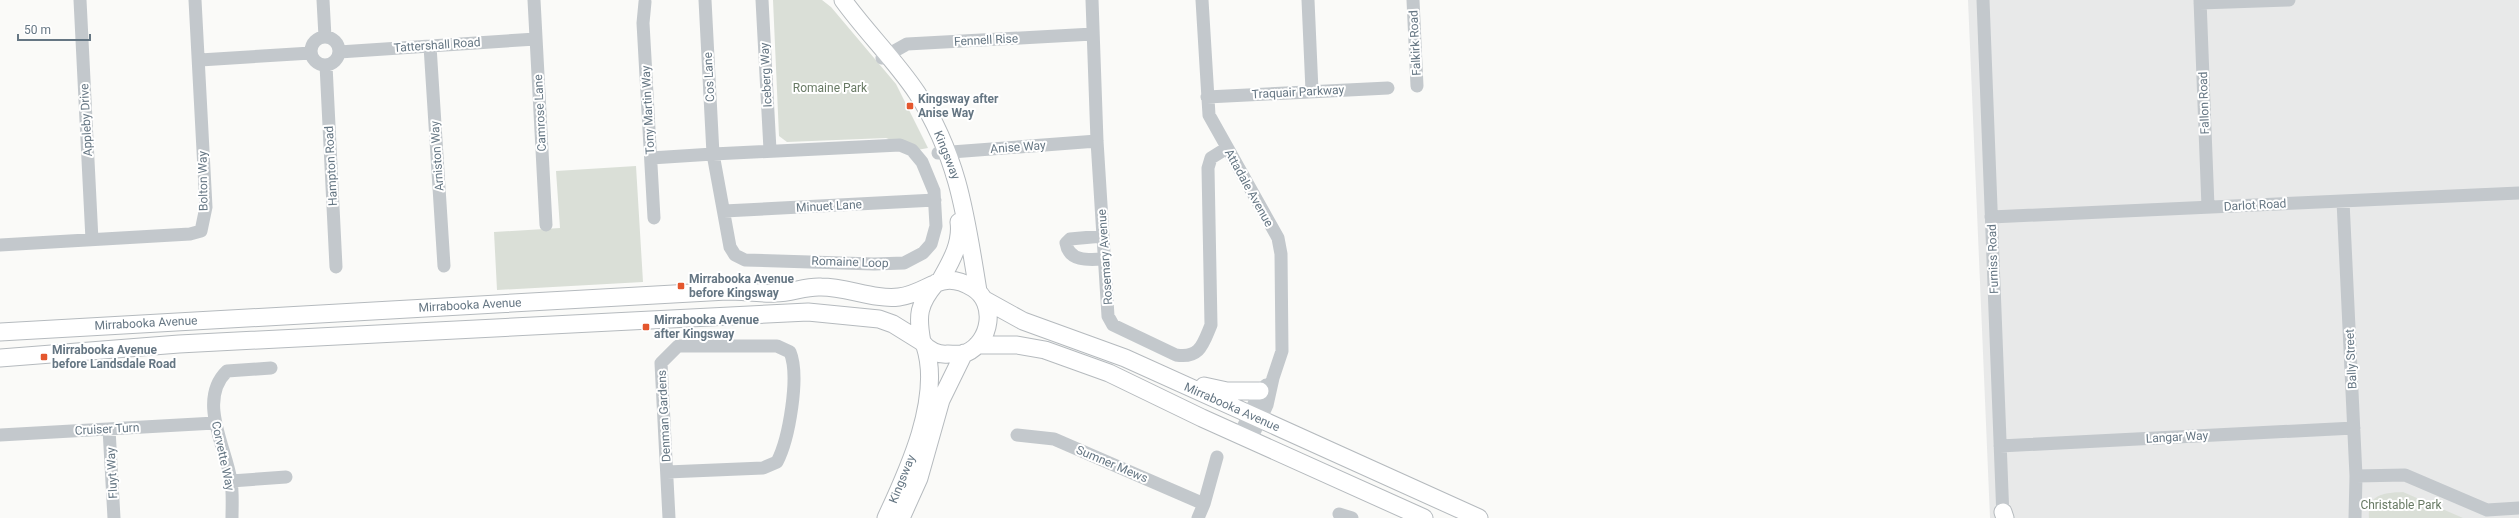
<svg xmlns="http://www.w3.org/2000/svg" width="2519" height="518" viewBox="0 0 2519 518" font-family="Roboto,sans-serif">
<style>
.built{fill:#e8e9e9}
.green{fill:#dadfd7}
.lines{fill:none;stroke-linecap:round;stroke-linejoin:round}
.major-casing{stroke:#b5babe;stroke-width:19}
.minor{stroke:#c3c8cc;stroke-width:13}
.major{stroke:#fff;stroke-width:17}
.poi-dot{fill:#e4572e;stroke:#fff;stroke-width:1.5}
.labels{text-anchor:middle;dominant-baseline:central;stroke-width:4;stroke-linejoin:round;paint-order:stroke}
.street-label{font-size:12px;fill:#657683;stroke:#fff}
.park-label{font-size:12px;fill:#687a64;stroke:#fff}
.poi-label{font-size:12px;font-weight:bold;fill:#657683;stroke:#fff;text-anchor:start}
</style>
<rect width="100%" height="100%" fill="#fafaf8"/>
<path class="built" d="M1968,0H2519V518H1990Z"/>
<path class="green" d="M773,0H822L831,7L896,84L928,148L917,150L886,138L787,142L779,136Z
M636,166L643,282L497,290L494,232L560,228L556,171Z
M2403,492L2463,518H2369C2367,494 2383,493 2403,492Z"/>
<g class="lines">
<defs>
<path id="major" d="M843,0C866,32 895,60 917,93C959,158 966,218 978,291
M940,281C950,263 962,244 959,222
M985,300L1023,321L1125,358L1479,518
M0,332L727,291C744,291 760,294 776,293C791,293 806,286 821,287C847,287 874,300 899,297C930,293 940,268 973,288C997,303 991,342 966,353C961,355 954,354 948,354C939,355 928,351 922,342C917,316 918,304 936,283
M977,345H1017L1045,350L1109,373L1202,418L1424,518
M0,358L179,344L808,312L879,319L893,324L922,342
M1204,386L1227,391H1260
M2003,512L2005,518
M886,518C908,471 942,398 925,346
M901,518L919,478L941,400L964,353"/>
</defs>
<use href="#major" class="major-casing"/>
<path class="minor" d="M80,0L92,240
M323,0L325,37
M534,0L546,225
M762,0L770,150
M1092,0L1097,141L1108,316L1113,325L1176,355C1200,359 1203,344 1211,325L1208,168L1211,158L1227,148
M1202,0L1209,115L1278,238L1281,254L1282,351L1273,378L1267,405L1251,439
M1308,0L1312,91
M1413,0L1417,86
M1983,0L2003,518
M2200,0L2208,207
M645,2L643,23L654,218
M2200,3L2289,0
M311 51a14 14 0 1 1 28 0a14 14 0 1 1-28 0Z
M430,46L444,266
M339,52L536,39
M882,58L907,44L1093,34
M200,60L311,53
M326,65L336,267
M1207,97L1388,88
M938,153L1097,141
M651,158L713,154L730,247L735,255L745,260L874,264L904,263L923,253L931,244L936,226L934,191L922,162L912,150L900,145L713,154L705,0
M2343,201L2356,476L2355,518
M724,211L935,200
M1991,217L2519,193
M1103,236L1070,239L1066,243C1069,262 1089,260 1104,259
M0,245L190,234L201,231L206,207L195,0
M109,429L114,518
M1240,434L1260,391L1266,385
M0,435L215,423
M1017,435L1054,439L1204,504L1198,518
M2000,446L2354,428
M667,472L763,468L777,462C789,439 800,376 790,352L777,346H678L661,363L669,518
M2356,476L2405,475L2487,510L2519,508
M231,481L286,477
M1204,504L1217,457
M1339,514L1352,518
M232,518C232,506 233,493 231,481C226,447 197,400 227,371L271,368"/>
<use href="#major" class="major"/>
</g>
<g class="poi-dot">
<rect x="906" y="102" width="8" height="8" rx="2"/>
<rect x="677" y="282" width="8" height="8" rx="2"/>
<rect x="642" y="323" width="8" height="8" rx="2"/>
<rect x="40" y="353" width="8" height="8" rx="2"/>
</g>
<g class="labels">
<g class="street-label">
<text transform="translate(986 40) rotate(-3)">Fennell Rise</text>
<text transform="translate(1415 43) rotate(-93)">Falkirk Road</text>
<text transform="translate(437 45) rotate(-4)">Tattershall Road</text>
<text transform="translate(766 75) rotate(-93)">Iceberg Way</text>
<text transform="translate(709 77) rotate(-93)">Cos Lane</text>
<text transform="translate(1298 92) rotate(-3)">Traquair Parkway</text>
<text transform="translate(2204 103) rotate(-92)">Fallon Road</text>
<text transform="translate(648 110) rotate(-93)">Tony Martin Way</text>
<text transform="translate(540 113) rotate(-93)">Camrose Lane</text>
<text transform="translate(86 120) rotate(-93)">Appleby Drive</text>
<text transform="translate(1018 147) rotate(-4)">Anise Way</text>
<text transform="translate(947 155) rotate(68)">Kingsway</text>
<text transform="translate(437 156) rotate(-94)">Arniston Way</text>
<text transform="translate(331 166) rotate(-93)">Hampton Road</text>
<text transform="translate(203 181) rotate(-91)">Bolton Way</text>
<text transform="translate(1249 188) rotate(61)">Attadale Avenue</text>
<text transform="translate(2255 205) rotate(-3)">Darlot Road</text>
<text transform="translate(829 206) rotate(-3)">Minuet Lane</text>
<text transform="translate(1105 257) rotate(-94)">Rosemary Avenue</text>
<text transform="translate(1993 259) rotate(-92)">Furniss Road</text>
<text transform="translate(850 262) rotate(2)">Romaine Loop</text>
<text transform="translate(470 305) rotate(-3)">Mirrabooka Avenue</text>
<text transform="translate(146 323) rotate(-3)">Mirrabooka Avenue</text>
<text transform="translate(2351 359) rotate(-93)">Bally Street</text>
<text transform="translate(1232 407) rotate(24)">Mirrabooka Avenue</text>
<text transform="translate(664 416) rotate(-93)">Denman Gardens</text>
<text transform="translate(107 429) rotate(-3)">Cruiser Turn</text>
<text transform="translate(2177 437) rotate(-3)">Langar Way</text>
<text transform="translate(223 456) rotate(78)">Corvette Way</text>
<text transform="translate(1112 464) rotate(23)">Sumner Mews</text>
<text transform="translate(112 473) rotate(-93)">Fluyt Way</text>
<text transform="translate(902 479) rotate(-68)">Kingsway</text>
</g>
<g class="park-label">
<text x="830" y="88">Romaine Park</text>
<text x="2401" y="505">Christable Park</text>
</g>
<g class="poi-label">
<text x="918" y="99">Kingsway after<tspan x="918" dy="14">Anise Way</tspan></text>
<text x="689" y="279">Mirrabooka Avenue<tspan x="689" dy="14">before Kingsway</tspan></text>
<text x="654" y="320">Mirrabooka Avenue<tspan x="654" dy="14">after Kingsway</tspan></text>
<text x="52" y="350">Mirrabooka Avenue<tspan x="52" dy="14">before Landsdale Road</tspan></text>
</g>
</g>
<path d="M18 34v6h72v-6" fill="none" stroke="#657683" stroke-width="2"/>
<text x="24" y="34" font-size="12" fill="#657683" stroke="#ffffff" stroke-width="3" paint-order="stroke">50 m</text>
</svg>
